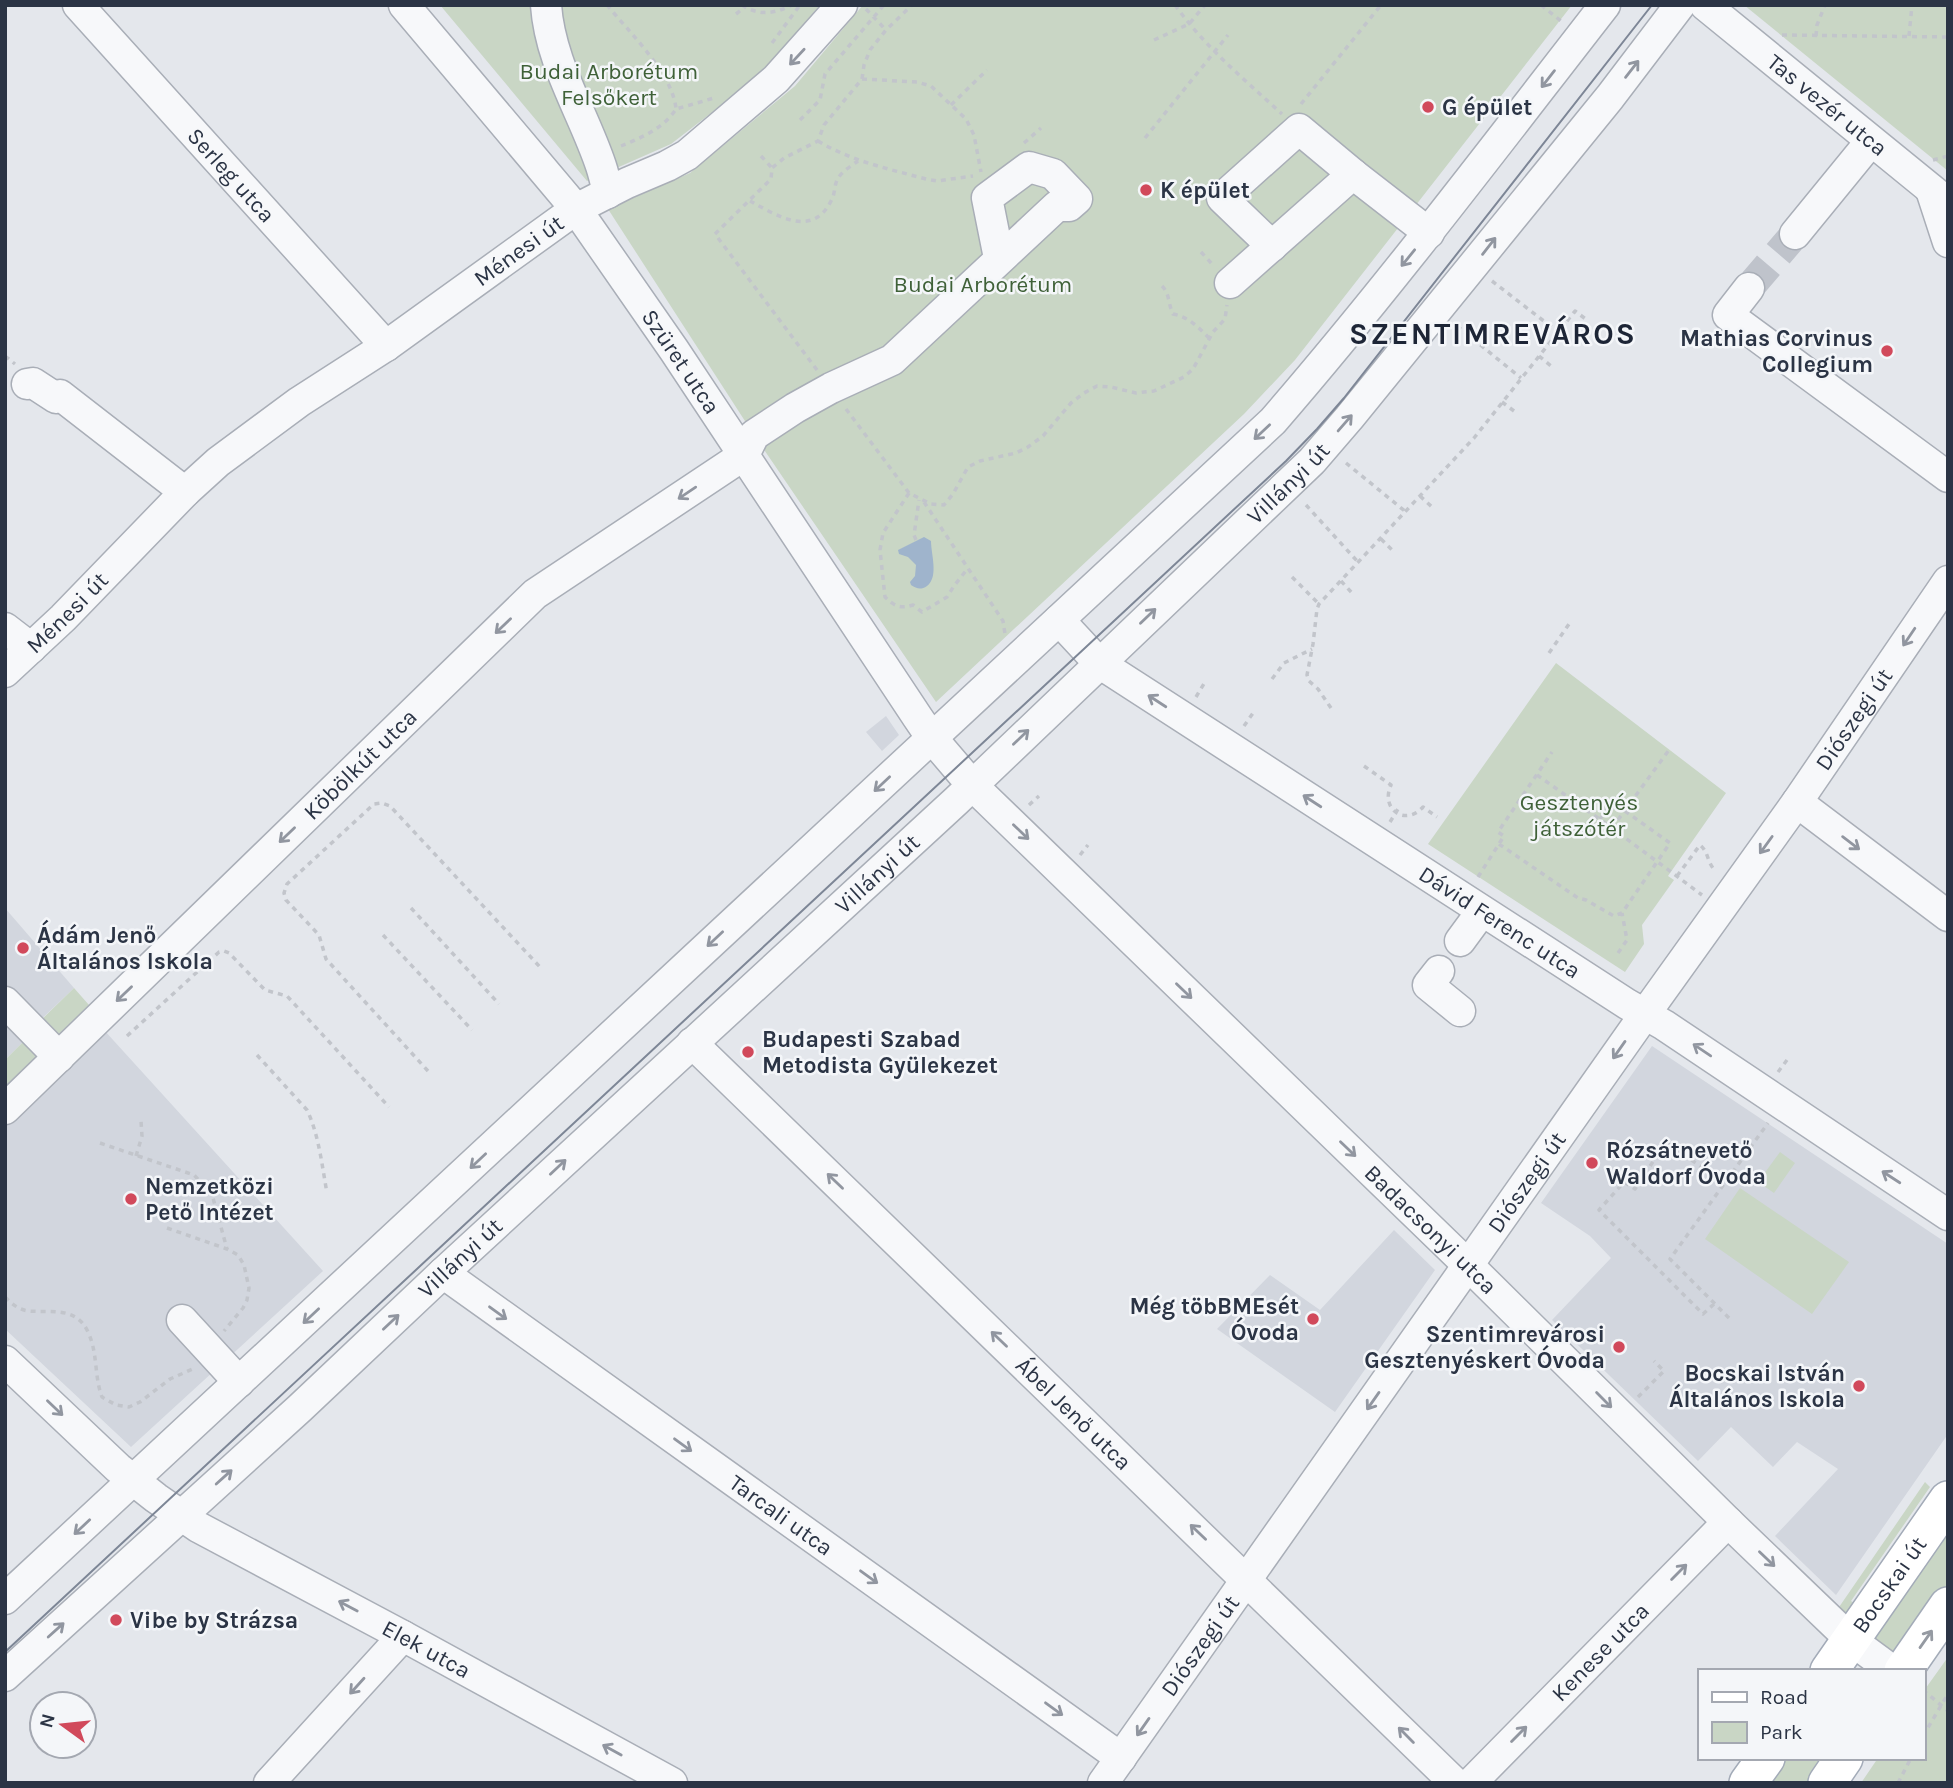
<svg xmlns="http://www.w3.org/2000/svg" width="1953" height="1788" viewBox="0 0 1953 1788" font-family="Karla,sans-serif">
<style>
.built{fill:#d2d6de}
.green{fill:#c9d6c5}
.water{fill:#9fb4cc}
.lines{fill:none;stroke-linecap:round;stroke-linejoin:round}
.minor-tunnel{stroke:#bfc3cb;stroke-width:30;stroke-dasharray:30 15;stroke-linecap:butt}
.minor-casing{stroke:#a9aeb7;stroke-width:33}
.major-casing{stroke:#a3abb8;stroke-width:40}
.path{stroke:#c2c5cb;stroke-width:3.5;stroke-dasharray:5 5;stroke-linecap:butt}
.minor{stroke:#f7f8fa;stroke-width:30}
.major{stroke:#fff;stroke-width:37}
.tram{stroke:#7d8696;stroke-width:2}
.oneway{stroke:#9196a0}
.oneway2{stroke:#959aa2}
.poi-dot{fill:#d1495b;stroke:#f4f6f9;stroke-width:2.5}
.labels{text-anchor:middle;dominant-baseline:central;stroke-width:5;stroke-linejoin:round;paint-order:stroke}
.park-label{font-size:23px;fill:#3f6138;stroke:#f4f6f9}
.street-label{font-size:23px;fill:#2b3445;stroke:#f4f6f9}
.poi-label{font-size:23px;font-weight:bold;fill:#2b3445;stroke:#f4f6f9;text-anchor:start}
.district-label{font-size:30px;font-weight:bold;letter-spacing:2px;fill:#1d2536;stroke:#f4f6f9}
</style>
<rect width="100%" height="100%" fill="#e4e7ec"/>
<path class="built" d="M886,716L899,735L882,751L866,732Z
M5,908L74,988L32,1028L28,1037L5,1060Z
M104,1030L323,1271L131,1447L5,1329V1127Z
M1652,1046L1948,1244V1434L1836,1595L1775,1536L1838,1469L1797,1442L1773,1467L1731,1427L1698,1461L1552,1320L1611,1258L1590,1236L1541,1203Z
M1394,1230L1435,1270L1335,1412L1217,1329L1270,1275L1320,1310Z"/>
<path class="green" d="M440,5H820L771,62L728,100L671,144L587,181Z
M863,5H1572L1295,360L1244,414L936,702L754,435L608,209L690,173L795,86Z
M1744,5H1948V171Z
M1556,663L1726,793L1668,876L1674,880L1642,925L1644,944L1625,972L1428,844Z
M74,988L89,1005L56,1037L38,1023Z
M25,1040L37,1056L5,1087V1060Z
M1780,1152L1795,1163L1774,1193L1758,1182Z
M1740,1188L1849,1262L1812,1314L1705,1239Z
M1925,1482L1930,1487L1851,1601L1857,1605L1846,1613H1835Z
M1948,1519V1587L1911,1642L1895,1654L1874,1640L1873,1634Z
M1948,1657V1783H1861L1878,1758H1923V1692Z
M1781,1758H1831L1815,1783H1764Z"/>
<path class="water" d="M924,537L931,541C931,554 939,577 927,586C921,590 917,589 911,585L910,582L915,576L916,565L908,557L899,554L898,550Z"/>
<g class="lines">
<path class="minor-tunnel" d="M1749,288L1795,234"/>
<defs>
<g id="minor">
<path id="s1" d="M78,5L386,346"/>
<path id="s2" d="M404,5L576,209L674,350L918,718L931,737L972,785L1469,1266L1728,1522L1851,1640L1893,1671"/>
<path d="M546,5C550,63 583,112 601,166C604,175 606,184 608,193"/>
<path id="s3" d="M1705,5L1948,203"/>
<path d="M1931,190L1948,242"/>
<path d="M1795,234L1871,141"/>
<path d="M1272,246L1222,198L1299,129L1353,174"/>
<path d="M1230,283L1353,174L1429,233"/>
<path d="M1749,288L1728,315L1948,477"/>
<path d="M27,384L33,383L56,398L60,395L185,492"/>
<path d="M744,455L754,435L795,408L831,388L892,360L1057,206H1069L1077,199L1053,174L1029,167L987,198L999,258"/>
<path id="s4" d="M1059,620L1099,663L1627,1004L1664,1025L1948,1215"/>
<path d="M5,628L31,648"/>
<path id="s5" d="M5,672L63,618L185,492L218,462L299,402L386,346L576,209L627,183L667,166L687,155L776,79L842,5"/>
<path d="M1797,802L1948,916"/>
<path d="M1460,941L1482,911"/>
<path d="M1439,971L1428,985L1460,1011"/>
<path d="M5,1002L59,1057"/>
<path id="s6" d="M692,1043L1455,1783"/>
<path id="s7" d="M5,1109L535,594L744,455"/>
<path id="s8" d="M443,1273L1121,1758"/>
<path d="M182,1320L239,1382"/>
<path id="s9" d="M5,1361L118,1468L156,1498L198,1527L403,1636L672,1783"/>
<path d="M5,1599L1273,421C1389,287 1496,145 1605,5"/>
<path id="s10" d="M5,1676L300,1408L443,1273L956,801L1312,461L1349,418L1610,97L1680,5"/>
<path d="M269,1783L403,1636"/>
<path id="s11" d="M1103,1783L1645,1014L1797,802L1948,581"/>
<path id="s12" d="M1471,1783L1728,1522"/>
</g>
<g id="major">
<path id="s13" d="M1829,1671L1948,1500"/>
<path d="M1903,1671L1948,1606"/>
<path d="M1748,1783L1766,1758"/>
<path d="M1827,1783L1844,1758"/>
</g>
</defs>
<use href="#minor" class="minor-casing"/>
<use href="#major" class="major-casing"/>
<path class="path" d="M607,5C629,32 673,74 676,109
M742,5C759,16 774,14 792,5
M1175,5C1205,47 1245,80 1282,114
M1541,5L1561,21
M866,9L886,30
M736,14L745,7
M1782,35L1948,37
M1816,36L1817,25L1825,5
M1909,36L1912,5
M1154,40L1189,24L1205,5
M772,43L800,5
M862,79L917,82L931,86L966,119L974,135L981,172
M1301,104L1381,5
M951,105L987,70
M800,120L820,100L825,74L884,5
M1145,138L1228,35
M818,141C851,161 889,169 926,179L937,181L973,176
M1024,143L1041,128
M621,146C641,138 664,128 676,109L714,98
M761,156L772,168
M1933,160L1948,156
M750,201C776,215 812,239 831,201C835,195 834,187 837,180C841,172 851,166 858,161
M1201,252L1213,265
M1492,281L1558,332
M1162,286C1170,294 1168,304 1173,314C1189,317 1198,327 1209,338
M1457,326L1521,378
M5,356L15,364
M1539,356L1551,366
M817,370L715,234L771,179L772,168L784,158L818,141L824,125L862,79L864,65L870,50L886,30L912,5
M1502,402L1514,411
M846,409L909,493L931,504L944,505L953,494L968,467L980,461L1016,453L1028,447L1043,436L1071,403L1084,393L1097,386L1111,387L1136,393L1154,391L1184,377L1193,369L1213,332L1225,319L1227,305
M1346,463L1406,512
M909,493L883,533L880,550L885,597C894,606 900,609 913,605L922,612L947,597L954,586L968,568
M1420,496L1432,507
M924,502L1003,621L1005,634
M1306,505L1358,562
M1381,539L1392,550
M916,540L914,535L919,500
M1292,577L1319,604
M1341,581L1352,593
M1549,653L1569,624
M1272,679L1284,663L1312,649
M1196,697L1205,682
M1331,708L1318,689L1309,681L1307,675L1313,644L1317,609L1319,604L1474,438L1575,311L1587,320
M1244,726L1253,713
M1364,766L1391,785C1380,809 1405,827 1423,807L1437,817
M1537,775L1612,828L1702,895
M1615,798L1628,807
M1029,805L1039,796
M1600,819L1616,797
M1390,822L1398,809
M1612,828L1669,750
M1499,844L1578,898L1586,900L1614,916L1622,913L1670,843L1625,811
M1080,855L1088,845
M1677,876L1700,845C1709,852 1707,864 1716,871
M1478,877L1504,836L1498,832L1552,752
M411,908L499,1004
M383,935L472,1030
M1618,953L1627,940L1622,913
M127,1036L219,952L224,951L229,953L265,990L287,996L389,1107
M257,1055L307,1110C319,1135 322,1166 327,1193
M428,1071L326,959L319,935L286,900L284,893L287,884L374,804L382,803L390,806L540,967
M1778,1072L1787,1060
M100,1143L194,1175L208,1190L213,1198L227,1249
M136,1156L142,1136L141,1121
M167,1228L227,1249L238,1255L244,1265L249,1288L247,1300L243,1308L224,1331
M5,1297C12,1304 19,1310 29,1311C51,1313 76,1306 88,1332C98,1353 94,1376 102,1397L116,1405L129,1407L140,1402L170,1379L195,1368
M1714,1304L1703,1314L1599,1210L1624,1182L1635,1189L1666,1142L1724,1183
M1729,1318L1670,1259L1768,1123
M1638,1397L1664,1371L1654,1361
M1923,1690L1948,1711
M1923,1736L1948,1694
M1898,1783L1911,1758"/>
<use href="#minor" class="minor"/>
<use href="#major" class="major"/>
<path class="tram" d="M5,1652L1286,461L1317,429L1344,398L1652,5"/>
</g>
<defs><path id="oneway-shaft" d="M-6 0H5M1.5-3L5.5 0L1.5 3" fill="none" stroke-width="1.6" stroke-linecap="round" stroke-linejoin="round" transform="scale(1.75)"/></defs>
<g class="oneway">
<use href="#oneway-shaft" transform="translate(797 57) rotate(133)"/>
<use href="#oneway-shaft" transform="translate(1632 69) rotate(-52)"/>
<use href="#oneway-shaft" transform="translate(1548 79) rotate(128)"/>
<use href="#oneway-shaft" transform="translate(1489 246) rotate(-52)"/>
<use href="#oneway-shaft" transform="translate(1408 258) rotate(129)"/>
<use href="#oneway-shaft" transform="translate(1345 423) rotate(-49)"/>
<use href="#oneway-shaft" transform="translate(1262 432) rotate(137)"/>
<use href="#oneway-shaft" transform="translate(687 493) rotate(146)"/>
<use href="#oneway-shaft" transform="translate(1148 616) rotate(-44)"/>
<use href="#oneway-shaft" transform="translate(503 626) rotate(136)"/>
<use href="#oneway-shaft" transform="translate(1909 637) rotate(124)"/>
<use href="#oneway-shaft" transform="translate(1157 701) rotate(-147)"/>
<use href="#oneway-shaft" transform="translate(1021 737) rotate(-44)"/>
<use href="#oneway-shaft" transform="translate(882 784) rotate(137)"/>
<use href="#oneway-shaft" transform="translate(1312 801) rotate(-147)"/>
<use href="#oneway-shaft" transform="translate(1021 832) rotate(44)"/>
<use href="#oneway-shaft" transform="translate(287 835) rotate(136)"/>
<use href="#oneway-shaft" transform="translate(1851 843) rotate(37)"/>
<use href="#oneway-shaft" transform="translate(1766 845) rotate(126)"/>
<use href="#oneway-shaft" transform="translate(715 939) rotate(137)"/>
<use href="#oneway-shaft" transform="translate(1184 991) rotate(44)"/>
<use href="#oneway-shaft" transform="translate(124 994) rotate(136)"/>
<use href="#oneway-shaft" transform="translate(1619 1050) rotate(125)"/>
<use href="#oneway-shaft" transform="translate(1702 1050) rotate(-146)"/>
<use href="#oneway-shaft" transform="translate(1348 1149) rotate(44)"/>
<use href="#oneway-shaft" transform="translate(478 1161) rotate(137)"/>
<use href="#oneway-shaft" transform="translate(558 1167) rotate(-43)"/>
<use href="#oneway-shaft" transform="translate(1891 1177) rotate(-147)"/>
<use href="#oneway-shaft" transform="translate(835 1181) rotate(-136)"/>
<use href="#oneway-shaft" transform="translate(498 1313) rotate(36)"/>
<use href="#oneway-shaft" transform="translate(311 1316) rotate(137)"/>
<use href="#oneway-shaft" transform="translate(391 1322) rotate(-43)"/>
<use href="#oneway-shaft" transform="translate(999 1339) rotate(-136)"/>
<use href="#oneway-shaft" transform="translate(1604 1400) rotate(45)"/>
<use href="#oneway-shaft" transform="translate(1373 1401) rotate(125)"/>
<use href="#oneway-shaft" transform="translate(55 1408) rotate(44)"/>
<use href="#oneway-shaft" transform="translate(683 1445) rotate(36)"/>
<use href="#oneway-shaft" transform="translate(224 1477) rotate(-42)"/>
<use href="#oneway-shaft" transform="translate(82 1527) rotate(137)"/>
<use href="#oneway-shaft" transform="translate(1198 1532) rotate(-136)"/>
<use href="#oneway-shaft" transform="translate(1767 1559) rotate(44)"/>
<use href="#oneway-shaft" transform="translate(1679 1572) rotate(-45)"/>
<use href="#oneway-shaft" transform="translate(869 1577) rotate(36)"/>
<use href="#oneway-shaft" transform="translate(348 1606) rotate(-152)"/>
<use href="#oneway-shaft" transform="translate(56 1630) rotate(-42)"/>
<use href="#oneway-shaft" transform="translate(357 1686) rotate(132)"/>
<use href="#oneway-shaft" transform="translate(1054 1709) rotate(36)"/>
<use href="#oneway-shaft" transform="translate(1143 1727) rotate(125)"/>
<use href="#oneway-shaft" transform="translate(1519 1734) rotate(-45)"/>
<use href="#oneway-shaft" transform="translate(1406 1735) rotate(-135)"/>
<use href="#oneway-shaft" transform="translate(612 1750) rotate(-151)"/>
</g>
<use class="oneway2" href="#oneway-shaft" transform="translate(1926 1639) rotate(-55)"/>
<g class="poi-dot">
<circle cx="1428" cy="107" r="7"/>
<circle cx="1146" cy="190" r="7"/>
<circle cx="1887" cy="351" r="7"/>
<circle cx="23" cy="948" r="7"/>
<circle cx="748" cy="1052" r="7"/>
<circle cx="1592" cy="1163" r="7"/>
<circle cx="131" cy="1199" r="7"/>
<circle cx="1313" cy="1319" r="7"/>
<circle cx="1619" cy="1347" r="7"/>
<circle cx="1859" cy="1386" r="7"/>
<circle cx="116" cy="1620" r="7"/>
</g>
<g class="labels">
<g class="park-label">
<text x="609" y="71">Budai Arborétum<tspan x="609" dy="26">Felsőkert</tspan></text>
<text x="983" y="284">Budai Arborétum</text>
<text x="1579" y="802">Gesztenyés<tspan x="1579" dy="26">játszótér</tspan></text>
</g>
<g class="street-label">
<text stroke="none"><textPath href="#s3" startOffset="158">Tas vezér utca</textPath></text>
<text stroke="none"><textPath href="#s1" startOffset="229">Serleg utca</textPath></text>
<text stroke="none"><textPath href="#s5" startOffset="667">Ménesi út</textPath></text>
<text stroke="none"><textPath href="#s2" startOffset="452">Szüret utca</textPath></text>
<text stroke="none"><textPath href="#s10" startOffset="1752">Villányi út</textPath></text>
<text stroke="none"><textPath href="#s5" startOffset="86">Ménesi út</textPath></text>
<text stroke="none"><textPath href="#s11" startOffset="1302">Diószegi út</textPath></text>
<text stroke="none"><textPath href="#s7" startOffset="495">Köbölkút utca</textPath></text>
<text stroke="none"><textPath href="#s10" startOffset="1185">Villányi út</textPath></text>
<text stroke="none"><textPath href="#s4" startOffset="536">Dávid Ferenc utca</textPath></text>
<text stroke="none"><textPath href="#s11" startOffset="735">Diószegi út</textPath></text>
<text stroke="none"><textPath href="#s2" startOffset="1605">Badacsonyi utca</textPath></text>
<text stroke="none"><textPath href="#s10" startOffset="618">Villányi út</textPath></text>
<text stroke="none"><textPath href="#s6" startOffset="532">Ábel Jenő utca</textPath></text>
<text stroke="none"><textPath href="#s8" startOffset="416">Tarcali utca</textPath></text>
<text stroke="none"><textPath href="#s13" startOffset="105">Bocskai út</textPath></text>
<text stroke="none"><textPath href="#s11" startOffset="168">Diószegi út</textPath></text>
<text stroke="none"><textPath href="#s9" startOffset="514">Elek utca</textPath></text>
<text stroke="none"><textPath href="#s12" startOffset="184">Kenese utca</textPath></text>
</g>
<g class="poi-label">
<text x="1442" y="107">G épület</text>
<text x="1160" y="190">K épület</text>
<text x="1873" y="338" text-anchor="end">Mathias Corvinus<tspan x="1873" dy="26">Collegium</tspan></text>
<text x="37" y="935">Ádám Jenő<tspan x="37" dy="26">Általános Iskola</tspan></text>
<text x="762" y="1039">Budapesti Szabad<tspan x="762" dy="26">Metodista Gyülekezet</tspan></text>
<text x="1606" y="1150">Rózsátnevető<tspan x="1606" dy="26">Waldorf Óvoda</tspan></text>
<text x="145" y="1186">Nemzetközi<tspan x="145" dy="26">Pető Intézet</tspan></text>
<text x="1299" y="1306" text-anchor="end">Még töbBMEsét<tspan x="1299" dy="26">Óvoda</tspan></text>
<text x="1605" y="1334" text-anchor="end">Szentimrevárosi<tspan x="1605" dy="26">Gesztenyéskert Óvoda</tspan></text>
<text x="1845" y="1373" text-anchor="end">Bocskai István<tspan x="1845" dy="26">Általános Iskola</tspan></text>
<text x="130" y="1620">Vibe by Strázsa</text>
</g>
<g class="district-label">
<text x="1493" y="334">SZENTIMREVÁROS</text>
</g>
</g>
<rect width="1953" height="1788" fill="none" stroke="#2b3445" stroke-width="14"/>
<rect x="1698" y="1669" width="228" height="91" fill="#f4f6f9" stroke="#a4a8b1" stroke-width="2"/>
<rect x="1712" y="1692" width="35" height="10" fill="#ffffff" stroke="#a4a8b1" stroke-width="2"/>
<text x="1760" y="1704" font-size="21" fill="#2b3445">Road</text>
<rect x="1712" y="1722" width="35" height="21" fill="#c9d6c5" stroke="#a4a8b1" stroke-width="2"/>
<text x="1760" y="1739" font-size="21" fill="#2b3445">Park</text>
<g transform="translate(63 1725) rotate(285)"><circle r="33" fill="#f4f6f9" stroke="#a4a8b1" stroke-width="2"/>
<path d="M0-5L12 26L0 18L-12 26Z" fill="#d1495b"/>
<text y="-10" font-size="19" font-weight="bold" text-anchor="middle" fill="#2b3445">N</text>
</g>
</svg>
